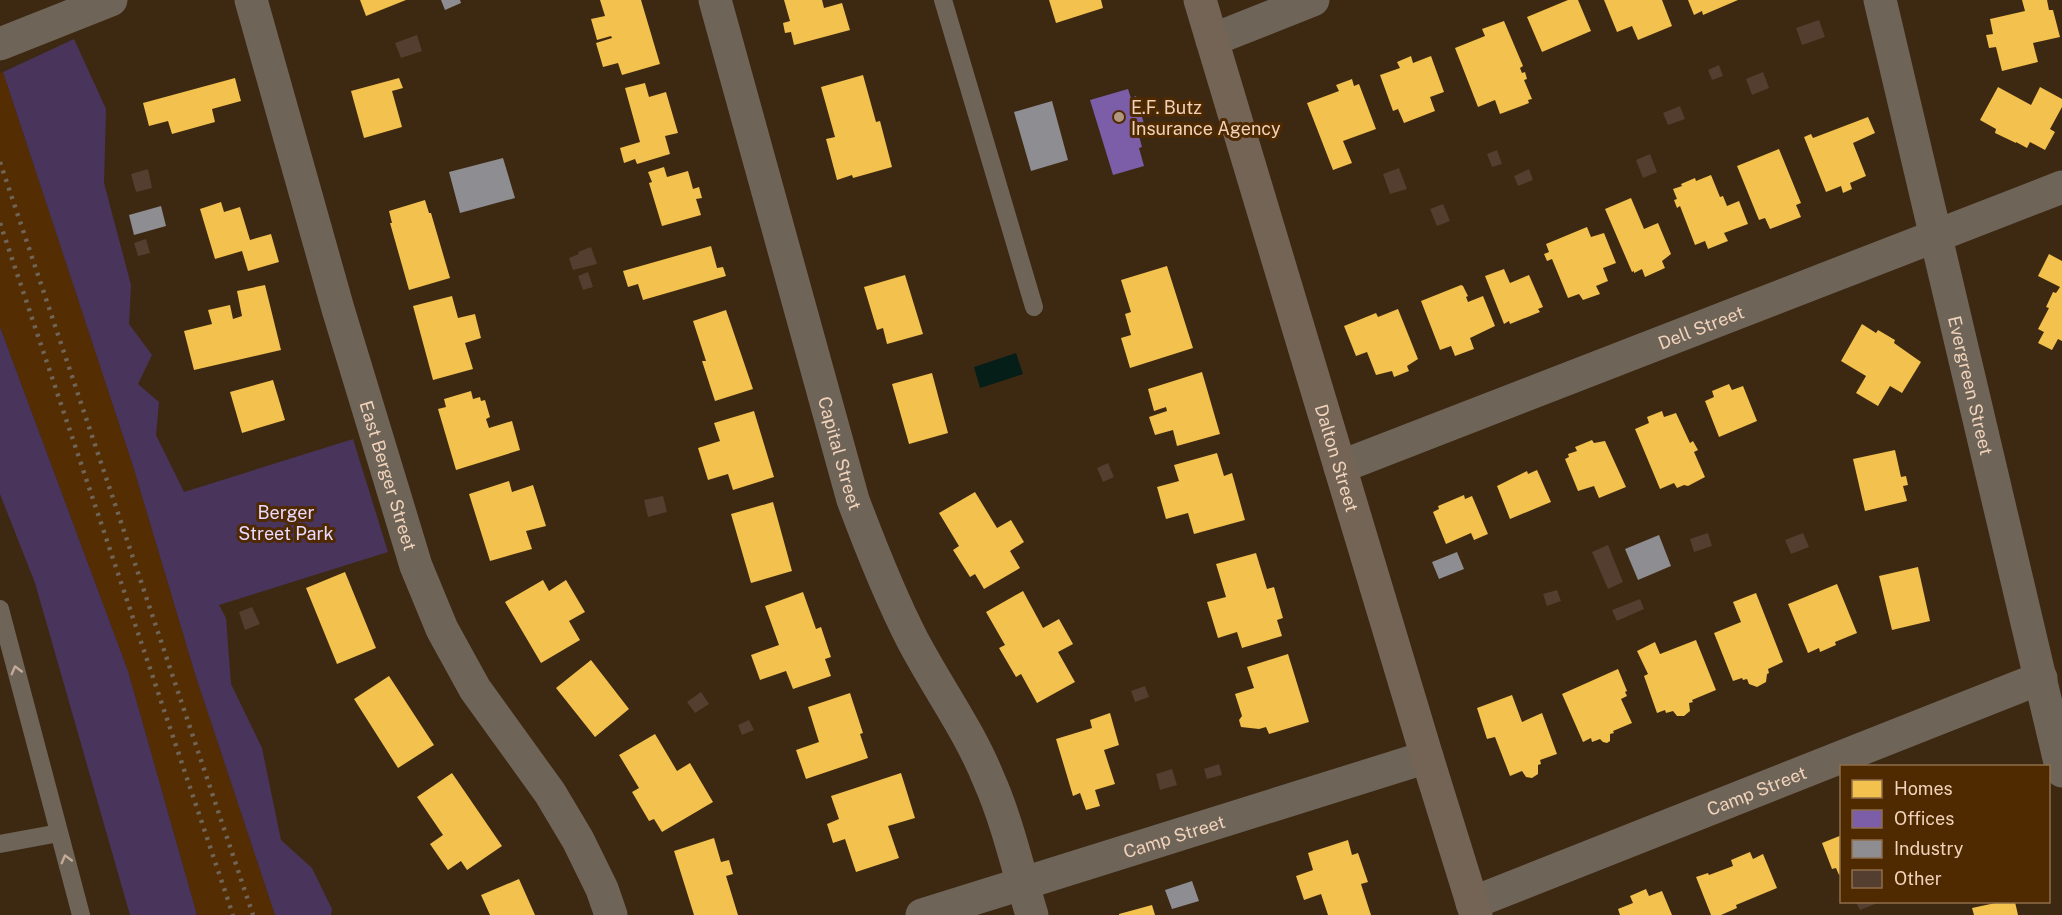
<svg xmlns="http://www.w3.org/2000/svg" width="2062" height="915" viewBox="0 0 2062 915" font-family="'Public Sans',sans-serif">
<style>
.built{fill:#542d02}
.green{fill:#49345c}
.water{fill:#051e18}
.homes{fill:#f2c14e}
.offices{fill:#7b5ea7}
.industry{fill:#8d8d92}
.building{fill:#543e2f}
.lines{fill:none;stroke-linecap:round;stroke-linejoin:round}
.service{stroke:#6f6458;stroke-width:18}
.minor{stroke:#6f6458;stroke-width:33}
.secondary{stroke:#736456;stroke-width:33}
.rail{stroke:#706457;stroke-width:4.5;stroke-dasharray:3 6;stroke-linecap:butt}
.oneway{stroke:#c4ac98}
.poi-dot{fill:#b29780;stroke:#4f2900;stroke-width:2}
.labels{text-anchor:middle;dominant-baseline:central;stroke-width:6;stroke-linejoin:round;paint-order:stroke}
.poi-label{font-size:18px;fill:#f1d3bb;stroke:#4f2900;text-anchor:start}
.street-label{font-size:18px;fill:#f1d3bb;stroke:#4f2900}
.park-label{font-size:18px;fill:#e8dbff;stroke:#4f2900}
</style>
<rect width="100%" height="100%" fill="#3d2812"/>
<path class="built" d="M3,72L133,466L195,674L275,915H197L128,671L0,327V73Z"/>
<path class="green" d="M74,39L106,109L104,183L131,285L129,324L152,355L138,384L159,402L156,435L184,492L353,439L388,552L219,605L226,618L231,684L262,748L281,840L312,868L332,909L331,915H275L195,674L133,466L3,72Z
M0,327L128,671L197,915H130L35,583L0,494Z"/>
<path class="water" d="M1016,353L1023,374L980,388L974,367Z"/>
<path class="homes" d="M360,0H406L366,16Z
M600,0H641L660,64L622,75L618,63L603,67L596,43L612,38L611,36L597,40L591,19L605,16Z
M784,0H822L824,8L842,3L850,30L794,45L791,32L785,33L783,23L790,21Z
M1049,0H1101L1103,8L1056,23Z
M1568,0H1578L1591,31L1542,52L1527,17Z
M1604,0H1662L1672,26L1638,40L1632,26L1617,32Z
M1688,0H1738L1703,15L1702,11L1694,15Z
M2022,0H2047L2049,10H2053L2060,37L2033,43L2038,62L2002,71L1996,47L1989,48L1986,35L1993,34L1990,19L2025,11Z
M1504,21L1523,66L1520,68L1522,73L1525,72L1527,79L1524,80L1532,99L1528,100L1529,103L1500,114L1495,100L1478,107L1455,48L1485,36L1482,29Z
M1411,56L1413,63L1431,56L1444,92L1430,97L1435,111L1404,123L1398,109L1393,111L1380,75L1400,68L1397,62Z
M863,75L876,122L880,121L892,167L853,178L852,175L837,180L826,139L835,137L821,87Z
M235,78L241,101L212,109L215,122L172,134L168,121L149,126L143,103Z
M399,78L403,88L392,91L402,127L364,138L351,91Z
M1352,79L1354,86L1359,84L1376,129L1343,141L1352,163L1333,170L1307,103L1339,91L1336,85Z
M645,83L649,97L666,92L678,133L665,136L670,154L637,164L635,159L624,163L620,148L640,142L625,88Z
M1998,87L2031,105L2040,87L2062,99V107L2050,129L2055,132L2045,150L2030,142L2027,148L2016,142V143L1995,133L1996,129L1980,120Z
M1868,117L1875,133L1853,143L1866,176L1850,183L1852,189L1843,193L1841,186L1826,192L1804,137L1811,134L1813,138Z
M1779,149L1801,203L1796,205L1801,217L1770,229L1765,218L1759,220L1737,166Z
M664,167L667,177L688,171L693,189L699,187L702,198L696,199L701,215L662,226L649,183L652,182L648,172Z
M1711,175L1720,197L1723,196L1727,206L1739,201L1748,224L1724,233L1728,241L1708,249L1705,241L1695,245L1680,206L1677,208L1674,200L1677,199L1673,189L1682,186L1681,184L1695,178L1696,181Z
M1631,198L1644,229L1658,223L1671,254L1662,261L1665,268L1645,277L1642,269L1634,273V271L1632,272L1605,209Z
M425,200L429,213H431L450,278L409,290L390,223H392L389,211Z
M221,202L224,212L240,207L250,240L271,234L279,262L248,271L242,251L215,259L200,209Z
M1587,227L1591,237L1604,233L1616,263L1603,268L1608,281L1596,286L1600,294L1583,300L1579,294L1568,298L1552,259L1547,261L1544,254L1549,252L1546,244Z
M711,246L717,268L723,267L726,276L643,300L638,284L628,287L623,271Z
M2049,254L2062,261V341L2058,339L2052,350L2038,343L2044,332L2038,329L2049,308L2046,307L2053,292L2056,293L2060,287L2038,276Z
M1167,266L1193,348L1130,368L1121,338L1131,335L1125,314L1131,312L1121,280Z
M1504,269L1510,283L1529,275L1543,307L1538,309L1540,312L1510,324L1509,321L1504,324L1485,276Z
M905,275L923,334L887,344L883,328L877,330L864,287Z
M265,285L281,350L194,370L184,331L212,324L208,310L230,305L233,319L242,316L237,291Z
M1461,285L1463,286L1468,296L1466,297L1468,302L1483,296L1495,326L1470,338L1474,349L1455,356L1451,346L1440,350L1421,301Z
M452,296L458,318L475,314L481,338L465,343L473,369L433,380L413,306Z
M1398,309L1418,359L1407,366L1409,371L1394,377L1392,371L1376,375L1367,352L1356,356L1344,326L1376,313L1378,317Z
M726,310L753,389L715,401L702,361H706L693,321Z
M1862,324L1876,333L1878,330L1895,340L1894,343L1921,362L1902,393L1890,386L1878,406L1856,393L1866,376L1841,361Z
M1202,372L1220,434L1177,446L1173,430L1155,435L1149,417L1167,411L1166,407L1154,411L1148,389Z
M932,373L948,433L909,444L892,384Z
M273,380L285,420L242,433L230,392Z
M1729,384L1732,390L1743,386L1757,421L1719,437L1705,401L1714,397L1712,391Z
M471,391L473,399L480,397L481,401L485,400L490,417L486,419L489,428L512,421L520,450L456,470L438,409L446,407L444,399Z
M754,411L774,477L733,490L728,474L708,480L698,448L720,441L714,423Z
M1662,411L1664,417L1676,413L1690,443L1693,441L1698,450L1694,452L1705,477L1688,486L1684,485L1677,488L1674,483L1660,489L1635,429L1649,423L1647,417Z
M1592,440L1594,443L1605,441L1626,487L1599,498L1594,486L1578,491L1565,459L1569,457L1568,454L1577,451L1575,447Z
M1895,450L1901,477L1906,476L1908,485L1903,486L1907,501L1865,511L1853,459Z
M1217,453L1224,476L1232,473L1245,520L1194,534L1188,513L1166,519L1157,487L1179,481L1174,465Z
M1537,470L1551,502L1510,519L1497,486L1527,471L1528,474Z
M509,481L512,492L533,485L546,526L526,531L532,549L490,561L469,494Z
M975,492L997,528L1011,520L1024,542L1010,551L1020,568L984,589L975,574L970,577L953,550L959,546L939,513Z
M1464,495L1465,499L1472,496L1488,534L1474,540L1471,533L1446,544L1433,512L1439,509L1438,506Z
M773,502L792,571L751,583L731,514Z
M1256,553L1267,589L1274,587L1283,618L1277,620L1282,636L1242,648L1237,632L1218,638L1207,602L1226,597L1216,564Z
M1918,567L1930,621L1892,630L1879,576Z
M345,572L376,648L337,664L306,588Z
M543,580L549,591L566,580L585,612L569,621L580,640L541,663L505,602Z
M1837,584L1857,633L1835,642L1836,645L1820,652L1819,648L1808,653L1788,604Z
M1023,591L1043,628L1059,619L1073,644L1058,652L1075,682L1037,703L1021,674L1016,677L999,648L1005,645L986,612Z
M803,592L816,629L821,627L831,657L825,659L831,676L793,689L786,671L760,680L751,655L779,645L765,606Z
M1756,593L1783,662L1768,669L1769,673L1767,674L1766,682L1757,687L1749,684L1747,679L1743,680L1742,678L1733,681L1714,633L1741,622L1733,602Z
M1696,640L1716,690L1692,700L1693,702L1689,703L1690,711L1684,716H1677L1673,711L1666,713L1665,710L1657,713L1644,676L1648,674L1637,651L1655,642L1660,654Z
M1288,654L1309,722L1269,734L1266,727L1259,729L1241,727L1239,720L1242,716L1235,694L1254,688L1247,667Z
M591,660L629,709L595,737L556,688Z
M1618,669L1627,691L1625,692L1627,696L1621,699L1632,723L1613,731L1614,733L1610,734V741L1607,743L1603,742L1600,739L1592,742L1591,738L1583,742L1562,694Z
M389,676L434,745L398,768L354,699Z
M850,693L863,733L860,734L868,758L806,779L796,750L819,742L808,707Z
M1512,695L1522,722L1542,713L1557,754L1540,760L1541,764L1538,765V774L1532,778L1526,777L1522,771L1510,776L1495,737L1487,739L1477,708Z
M1110,713L1119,745L1104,750L1115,784L1095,790L1100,806L1086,810L1080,793L1073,796L1056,739L1092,728L1090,720Z
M655,734L677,771L690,763L713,802L662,832L654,819L649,821L632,792L639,788L619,755Z
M452,773L502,846L467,870L461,861L448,870L430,844L443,835L417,797Z
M901,773L915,818L888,826L899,858L856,872L845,839L833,843L827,824L839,819L831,796Z
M1842,835V874L1839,875L1836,868L1832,869L1822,843Z
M714,838L721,862L729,860L733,874L726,876L738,915H694L674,851Z
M1348,840L1352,855L1358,853L1368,882L1361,884L1371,915H1328L1321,894L1304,900L1296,876L1313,870L1308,853Z
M1750,852L1753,859L1763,854L1777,888L1736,905L1737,908L1721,915H1711L1696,877L1708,873L1709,875L1733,866L1731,860Z
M519,879L535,915H490L481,895Z
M1646,889L1649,896L1662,891L1672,915H1620L1618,909L1633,903L1630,896Z
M2000,902H2015L2018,915H1974L1972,908Z
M1152,905L1155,915H1119V914Z"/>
<path class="offices" d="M1128,89L1131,98L1136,96L1147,134L1139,136L1142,147L1139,148L1144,166L1113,175L1090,100Z"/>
<path class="industry" d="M441,0H460L461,3L445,10Z
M1052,101L1068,160L1031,171L1014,112Z
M503,158L515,198L460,213L449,172Z
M161,206L166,226L134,235L129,215Z
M1659,535L1671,566L1638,580L1625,549Z
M1457,552L1464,569L1439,579L1432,562Z
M1192,881L1199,901L1172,909L1165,890Z"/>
<path class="building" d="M1819,20L1825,37L1802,45L1796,28Z
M417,35L422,51L401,58L395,43Z
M1719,65L1723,76L1712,80L1708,70Z
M1763,72L1769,88L1752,95L1746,79Z
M1680,106L1685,119L1668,125L1663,113Z
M1497,150L1502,164L1492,167L1487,154Z
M1650,154L1657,172L1643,178L1636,160Z
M1399,168L1407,189L1390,194L1383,174Z
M148,169L152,188L136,192L131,174Z
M1529,169L1533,180L1518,186L1514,176Z
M1443,204L1450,221L1437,226L1430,209Z
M146,239L150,253L138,256L134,243Z
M591,247L597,264L573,270L569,258L579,254L578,252Z
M588,272L593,287L583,290L578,276Z
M1108,463L1114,477L1103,482L1097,468Z
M663,496L667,512L648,517L644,500Z
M1708,533L1712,546L1694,552L1690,539Z
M1803,533L1809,547L1791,554L1785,540Z
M1608,545L1623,582L1608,589L1592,552Z
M1557,590L1561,601L1547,606L1543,594Z
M1640,599L1644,609L1617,621L1612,610Z
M252,607L260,624L245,630L239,612Z
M1145,686L1149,697L1135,702L1131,691Z
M701,692L709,704L695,713L687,702Z
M749,720L754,730L742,735L738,725Z
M1219,764L1222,775L1207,779L1204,769Z
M1172,769L1177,785L1160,790L1156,774Z
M1856,902H1880L1860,910Z"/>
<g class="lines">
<path class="service" d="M943,0L1034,307
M0,609L81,915
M0,844L59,833"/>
<g class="minor">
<path id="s1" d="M251,0L338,309L416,566L442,629L475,689L550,793L578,840L602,889L611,915"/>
<path id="s2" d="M715,0L853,500C871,548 889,594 912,639C937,687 969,730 989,780C1008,823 1018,870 1032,915"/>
<path id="s3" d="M1880,0L2062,771"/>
<path d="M1212,40L1313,0"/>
<path d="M0,44L111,0"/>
<path id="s4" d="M1340,467L2062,187"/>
<path id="s5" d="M1472,903L2041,678"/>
<path id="s6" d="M922,915L1427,757"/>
</g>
<path class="secondary" id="s7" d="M1200,0L1427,757L1476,915"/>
<path class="rail" d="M0,162L253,915
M0,223L233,915"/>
</g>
<defs><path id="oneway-chevron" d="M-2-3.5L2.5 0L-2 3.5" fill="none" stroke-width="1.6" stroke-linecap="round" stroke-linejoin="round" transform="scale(1.5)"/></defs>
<g class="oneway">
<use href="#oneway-chevron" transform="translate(16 670) rotate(-105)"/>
<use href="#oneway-chevron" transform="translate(66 859) rotate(-105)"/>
</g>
<circle class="poi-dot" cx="1119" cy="117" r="6"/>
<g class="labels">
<g class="poi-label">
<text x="1131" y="107">E.F. Butz<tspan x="1131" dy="21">Insurance Agency</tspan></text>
</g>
<g class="street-label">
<text stroke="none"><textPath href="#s4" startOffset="387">Dell Street</textPath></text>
<text stroke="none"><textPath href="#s3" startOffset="396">Evergreen Street</textPath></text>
<text stroke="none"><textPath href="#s2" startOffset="470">Capital Street</textPath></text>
<text stroke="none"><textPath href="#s7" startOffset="478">Dalton Street</textPath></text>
<text stroke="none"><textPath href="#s1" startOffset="495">East Berger Street</textPath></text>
<text stroke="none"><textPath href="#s5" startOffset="306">Camp Street</textPath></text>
<text stroke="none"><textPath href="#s6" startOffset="264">Camp Street</textPath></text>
</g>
<g class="park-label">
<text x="286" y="512">Berger<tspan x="286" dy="21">Street Park</tspan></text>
</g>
</g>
<rect x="1840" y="765" width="210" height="138" fill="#4f2900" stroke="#906d4b" stroke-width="1.5"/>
<rect x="1852" y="780" width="30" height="18" fill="#f2c14e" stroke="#906d4b" stroke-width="1.5"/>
<text x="1894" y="795" font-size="18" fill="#f1d3bb">Homes</text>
<rect x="1852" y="810" width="30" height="18" fill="#7b5ea7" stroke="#906d4b" stroke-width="1.5"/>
<text x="1894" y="825" font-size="18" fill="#f1d3bb">Offices</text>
<rect x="1852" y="840" width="30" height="18" fill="#8d8d92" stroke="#906d4b" stroke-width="1.5"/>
<text x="1894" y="855" font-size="18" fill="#f1d3bb">Industry</text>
<rect x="1852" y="870" width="30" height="18" fill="#543e2f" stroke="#906d4b" stroke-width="1.5"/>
<text x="1894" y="885" font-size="18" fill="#f1d3bb">Other</text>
</svg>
